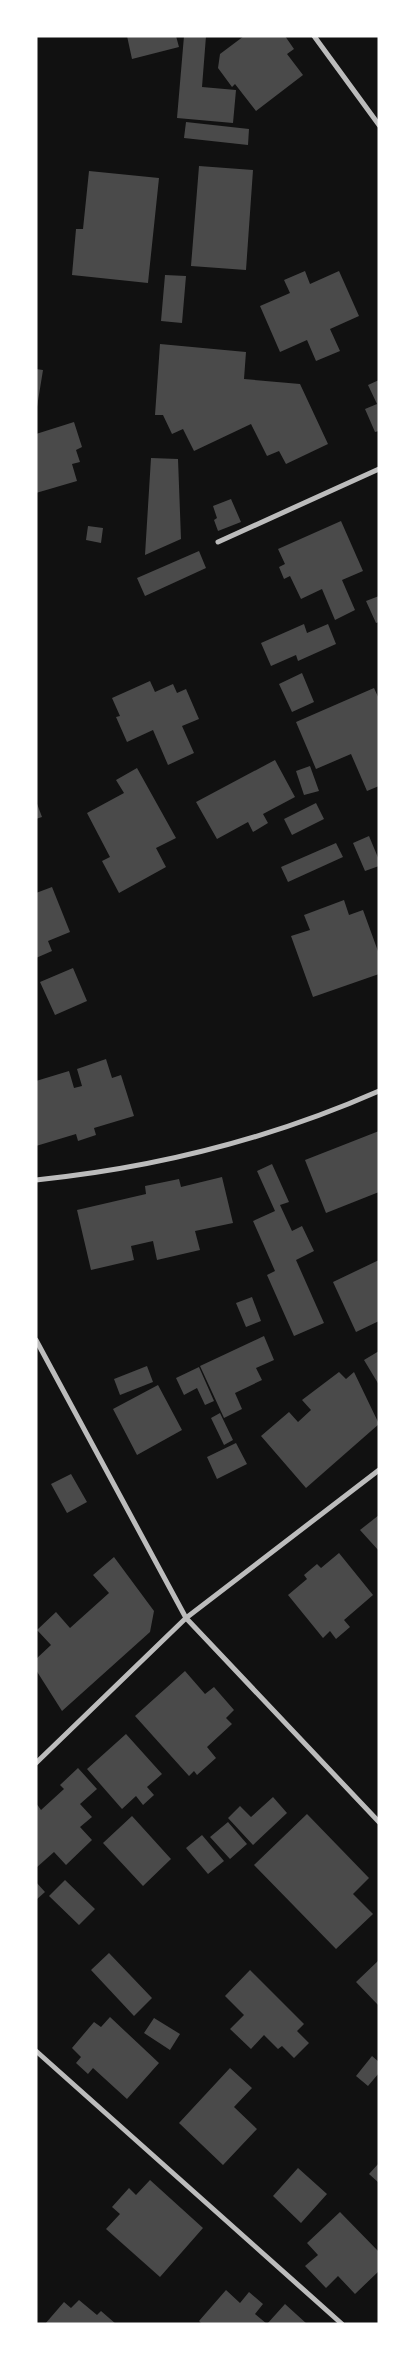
<svg xmlns="http://www.w3.org/2000/svg" width="415" height="2360" viewBox="0 0 415 2360" font-family="'Public Sans',sans-serif">
<style>
.building{fill:#4a4a4a}
.lines{fill:none;stroke-linecap:round;stroke-linejoin:round}
.minor{stroke:#bcbcbc;stroke-width:5}
</style>
<rect width="100%" height="100%" fill="#111"/>
<path class="building" d="M127,36H176L179,47L132,59Z
M184,36H206L202,87L236,90L233,123L177,118Z
M244,36H285L294,49L287,54L303,75L256,111L235,84L232,87L218,68L220,54Z
M186,122L249,129L248,145L184,138Z
M199,166L253,170L246,270L191,266Z
M89,171L159,178L148,283L72,275L76,229H83Z
M305,271L310,284L339,271L359,316L330,329L340,351L316,361L307,340L280,352L260,306L290,293L284,280Z
M165,275L186,276L182,323L161,321Z
M160,344L246,352L244,379L300,384L328,444L286,464L279,451L267,456L251,424L194,451L183,429L172,434L163,415H155Z
M36,369L43,370L37,407H36Z
M379,380V431L375,432L365,409L377,404L368,385Z
M74,422L82,447L76,450L80,462L72,464L77,481L36,493V434Z
M151,458L178,459L181,539L145,555Z
M231,499L241,522L218,531L214,520L217,518L213,506Z
M341,521L363,571L342,580L355,610L335,620L322,589L301,599L290,576L284,579L279,567L285,564L278,549Z
M88,526L103,528L101,543L86,540Z
M199,551L206,568L145,596L137,578Z
M379,596V622L376,623L366,601Z
M304,624L307,633L328,624L336,644L298,661L296,655L271,666L261,643Z
M302,673L314,702L292,712L279,684Z
M150,681L155,692L173,684L177,693L186,689L199,719L182,726L194,753L168,765L153,730L127,742L116,717L120,716L112,698Z
M374,688L379,699V786L367,791L351,754L316,769L296,722Z
M275,760L295,797L263,814L268,823L253,832L248,822L217,839L196,802Z
M310,766L319,791L304,795L296,771Z
M137,768L176,838L156,848L166,867L119,893L102,861L110,857L87,813L124,793L116,780Z
M36,801L42,817L36,819Z
M316,803L324,819L292,835L284,819Z
M369,836L379,860V866L365,871L353,843Z
M336,843L343,857L288,882L281,867Z
M52,887L70,932L48,941L52,951L36,958V893Z
M344,900L349,915L363,910L379,954V974L313,997L291,936L310,930L304,915Z
M73,968L87,1001L55,1015L40,982Z
M106,1059L112,1078L121,1075L134,1116L94,1128L96,1135L78,1141L76,1134L36,1146V1081L69,1071L74,1088L82,1086L77,1069Z
M379,1131V1192L326,1213L305,1160Z
M272,1164L289,1202L280,1205L292,1231L302,1226L314,1251L296,1260L324,1323L294,1336L267,1275L275,1271L253,1221L275,1211L257,1171Z
M222,1177L233,1223L195,1231L200,1250L157,1260L153,1241L131,1246L134,1260L91,1270L77,1210L146,1194L145,1186L179,1179L181,1187Z
M379,1260V1321L356,1332L333,1282Z
M252,1297L261,1321L246,1327L236,1303Z
M264,1336L274,1360L256,1368L262,1380L235,1393L242,1409L224,1418L200,1366Z
M379,1351V1385L364,1360Z
M147,1366L153,1382L120,1395L114,1379Z
M199,1367L214,1401L205,1405L197,1388L184,1395L176,1378Z
M339,1372L346,1379L354,1372L379,1424L306,1488L261,1436L289,1412L298,1422L311,1410L302,1400Z
M158,1385L182,1430L137,1455L113,1409Z
M220,1413L233,1440L224,1445L211,1418Z
M236,1443L247,1464L217,1479L207,1457Z
M71,1474L87,1502L67,1513L51,1484Z
M379,1515V1551L360,1530Z
M339,1553L373,1595L344,1620L350,1627L336,1639L330,1631L323,1638L288,1595L307,1579L304,1575L317,1564L321,1568Z
M114,1557L154,1611L150,1632L62,1711L36,1670V1659L51,1645L37,1630L56,1612L70,1628L109,1593L93,1575Z
M185,1671L205,1694L214,1687L234,1710L226,1718L232,1724L207,1747L216,1758L197,1775L194,1771L189,1776L135,1716Z
M126,1734L162,1774L147,1787L154,1795L143,1805L136,1796L122,1809L87,1769Z
M78,1768L97,1789L80,1804L92,1817L80,1827L92,1840L66,1865L54,1852L36,1868V1803L41,1810L64,1789L60,1785Z
M273,1797L287,1813L253,1845L228,1818L240,1806L251,1817Z
M307,1814L369,1878L353,1894L373,1914L336,1949L254,1865Z
M132,1816L171,1859L143,1886L103,1843Z
M228,1822L247,1844L230,1859L210,1837Z
M202,1835L224,1861L208,1874L186,1848Z
M65,1880L95,1909L79,1925L49,1896Z
M36,1882L45,1892L36,1900Z
M109,1953L152,1998L134,2016L91,1970Z
M379,1960V2006L356,1982Z
M250,1970L304,2024L297,2031L309,2043L294,2058L282,2046L278,2049L264,2035L251,2049L230,2029L244,2015L225,1996Z
M110,2017L159,2063L127,2099L93,2068L88,2074L76,2063L81,2057L72,2048L94,2022L101,2027Z
M154,2018L180,2034L170,2050L144,2033Z
M372,2056L379,2062V2073L368,2086L356,2076Z
M230,2068L252,2088L234,2107L257,2129L223,2165L179,2123Z
M379,2163V2183L369,2174Z
M298,2168L327,2194L301,2223L273,2196Z
M150,2180L203,2228L160,2277L106,2229L120,2214L112,2207L129,2188L136,2195Z
M340,2212L379,2252V2271L355,2294L338,2276L326,2288L305,2266L318,2255L307,2243Z
M226,2290L240,2303L249,2292L263,2304L255,2314L267,2324H202L199,2321Z
M79,2300L97,2315L101,2311L116,2324H45L64,2302L71,2308Z
M285,2304L307,2324H267Z"/>
<g class="lines">
<path class="minor" d="M314,36L379,125
M218,542L379,469
M36,1180C154,1168 270,1139 379,1091
M36,1340L186,1618L379,1822
M36,1763L186,1618L379,1470
M36,2051L342,2324"/>
</g>
<rect width="415" height="2360" fill="none" stroke="#ffffff" stroke-width="75"/>
</svg>
